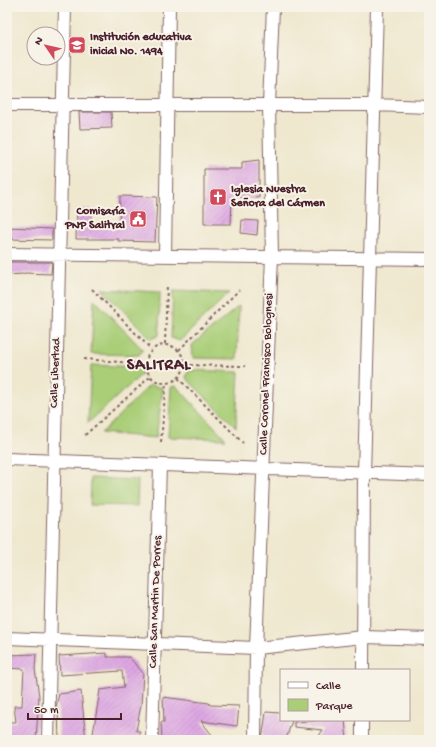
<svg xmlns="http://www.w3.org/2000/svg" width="436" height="747" viewBox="0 0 436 747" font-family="'Gochi Hand',sans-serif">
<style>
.green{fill:#a9ce77;stroke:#7a7651}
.building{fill:url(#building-hatch)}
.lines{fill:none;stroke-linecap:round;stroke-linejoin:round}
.minor-casing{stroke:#846564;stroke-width:14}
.path{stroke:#846564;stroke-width:2;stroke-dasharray:3 3;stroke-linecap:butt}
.minor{stroke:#fff;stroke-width:12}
.labels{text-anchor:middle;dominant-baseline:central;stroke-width:4;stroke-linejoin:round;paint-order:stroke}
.poi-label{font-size:12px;font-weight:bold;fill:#4a1f2b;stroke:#f7f3e8;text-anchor:start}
.street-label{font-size:12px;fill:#4a1f2b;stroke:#f7f3e8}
.district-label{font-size:16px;font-weight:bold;letter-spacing:1px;fill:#4a1f2b;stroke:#f7f3e8}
</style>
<defs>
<pattern id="building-hatch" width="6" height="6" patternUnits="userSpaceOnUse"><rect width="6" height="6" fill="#dda7e2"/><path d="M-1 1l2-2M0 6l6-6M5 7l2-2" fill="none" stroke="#bf8fc2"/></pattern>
</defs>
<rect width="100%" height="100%" fill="#f7f3e8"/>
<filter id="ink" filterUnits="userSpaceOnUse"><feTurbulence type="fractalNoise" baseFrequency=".025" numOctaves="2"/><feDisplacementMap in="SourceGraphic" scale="8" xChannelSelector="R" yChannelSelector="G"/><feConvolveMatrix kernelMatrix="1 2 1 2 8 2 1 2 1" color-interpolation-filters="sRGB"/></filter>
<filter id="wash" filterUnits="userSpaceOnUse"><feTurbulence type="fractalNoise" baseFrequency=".012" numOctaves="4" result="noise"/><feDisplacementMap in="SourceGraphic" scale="16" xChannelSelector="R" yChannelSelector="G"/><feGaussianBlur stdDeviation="0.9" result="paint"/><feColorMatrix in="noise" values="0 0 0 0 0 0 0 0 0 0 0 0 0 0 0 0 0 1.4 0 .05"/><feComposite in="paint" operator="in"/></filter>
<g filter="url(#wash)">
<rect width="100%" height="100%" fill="#efe8cf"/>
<path class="green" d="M102,289L160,292L159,335L151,339Z
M173,291L229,293L180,341L171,338Z
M94,299L143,350L139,355L91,354Z
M239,306L237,359L193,358L192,345Z
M91,365L139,367L142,374L88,423Z
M188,370L239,372L236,427L186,378Z
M150,385L163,388L156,438L101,433Z
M176,386L226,439L168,437L171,387Z
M91,478L138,480L137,506L90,505Z"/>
<g id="blocks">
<path class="building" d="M79,112H111L112,128L80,129Z
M259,160V198L232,197L231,224H204V169H242V162Z
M120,196L157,197L155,242L118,241L119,239H76L77,209H91V224H119Z
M242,220L258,221L257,235L241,233Z
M8,227L52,229V240L7,239Z
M7,262H52L51,274L24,273V274L7,275Z
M107,653V657H129L143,673L141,705L136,731H140L139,740H92L100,690L124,687L122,671L60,675L59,656Z
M36,654L35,669L39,696L36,739L7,738V722H16L14,706H22L24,669L7,668V655Z
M81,691L86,740H59L58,709L56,707L59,694Z
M163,697L209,703L210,705L239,706L237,726L201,721L216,740H162L161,722H164Z
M266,712L281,713V720H292L286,740H262Z
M323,720H345L347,740H316L323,730L294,727V722Z"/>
</g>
</g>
<g filter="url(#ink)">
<use href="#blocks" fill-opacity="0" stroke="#846564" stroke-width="1"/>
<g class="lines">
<defs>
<path id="minor" d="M7,105H373L429,107
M7,254L429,259
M165,255L169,7
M7,459L429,475
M7,638L256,648L364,637L429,639
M363,670L364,474L377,7
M48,740L65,7
M152,740L160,465
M255,740L256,648L272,256L269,105L273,7
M362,740V720"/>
</defs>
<use href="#minor" class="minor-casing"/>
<path class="path" d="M92,289L151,349
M165,344L167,284
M146 364a19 19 0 1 1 38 0a19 19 0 1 1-38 0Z
M179,350L239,290
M84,359L145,364
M184,365L245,366
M178,378L243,443
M85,435L150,377
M161,442L166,383"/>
<use href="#minor" class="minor"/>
</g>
</g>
<defs>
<symbol id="school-square" viewBox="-11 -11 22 22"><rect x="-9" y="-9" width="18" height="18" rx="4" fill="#d1495b" stroke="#f7f3e8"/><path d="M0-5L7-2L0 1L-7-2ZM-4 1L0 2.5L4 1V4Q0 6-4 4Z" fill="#fff"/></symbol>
<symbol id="church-square" viewBox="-11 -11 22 22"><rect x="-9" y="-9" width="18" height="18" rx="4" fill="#d1495b" stroke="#f7f3e8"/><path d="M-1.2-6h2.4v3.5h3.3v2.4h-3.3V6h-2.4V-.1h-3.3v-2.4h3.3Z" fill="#fff"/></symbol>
<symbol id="civic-square" viewBox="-11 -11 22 22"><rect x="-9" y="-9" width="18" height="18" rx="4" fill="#d1495b" stroke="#f7f3e8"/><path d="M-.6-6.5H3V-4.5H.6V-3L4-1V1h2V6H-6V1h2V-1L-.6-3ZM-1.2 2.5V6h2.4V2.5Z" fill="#fff"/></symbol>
</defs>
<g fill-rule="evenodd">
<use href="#school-square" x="67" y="35" width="20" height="20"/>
<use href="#church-square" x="208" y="187" width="20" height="20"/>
<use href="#civic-square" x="128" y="209" width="20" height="20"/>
</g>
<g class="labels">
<g class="poi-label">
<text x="90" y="38">Institución educativa<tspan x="90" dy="14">inicial No. 1494</tspan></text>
<text x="231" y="190">Iglesia Nuestra<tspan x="231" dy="14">Señora del Cármen</tspan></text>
<text x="125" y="212" text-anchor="end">Comisaría<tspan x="125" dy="14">PNP Salitral</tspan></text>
</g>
<g class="street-label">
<text transform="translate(56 373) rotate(-88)">Calle Libertad</text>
<text transform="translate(267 374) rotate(-88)">Calle Coronel Francisco Bolognesi</text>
<text transform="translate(156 602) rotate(-88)">Calle San Martin De Porres</text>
</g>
<g class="district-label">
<text x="159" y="366">SALITRAL</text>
</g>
</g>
<rect width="436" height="747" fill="none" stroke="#f7f3e8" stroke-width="24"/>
<rect x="280" y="669" width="130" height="52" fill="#f7f3e8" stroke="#b29e9c"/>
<rect x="288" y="682" width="20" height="6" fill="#ffffff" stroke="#b29e9c"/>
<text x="316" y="689" font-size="12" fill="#4a1f2b">Calle</text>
<rect x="288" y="699" width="20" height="12" fill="#a9ce77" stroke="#b29e9c"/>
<text x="316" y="709" font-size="12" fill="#4a1f2b">Parque</text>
<g transform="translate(46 46) rotate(304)"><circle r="19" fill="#f7f3e8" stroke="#b29e9c"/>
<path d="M0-3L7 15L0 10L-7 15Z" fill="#d1495b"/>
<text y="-6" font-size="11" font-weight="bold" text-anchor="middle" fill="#4a1f2b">N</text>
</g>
<path d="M28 713v6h93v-6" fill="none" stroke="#4a1f2b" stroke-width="2"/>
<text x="34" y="713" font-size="12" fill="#4a1f2b" stroke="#f7f3e8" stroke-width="3" paint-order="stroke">50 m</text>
</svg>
